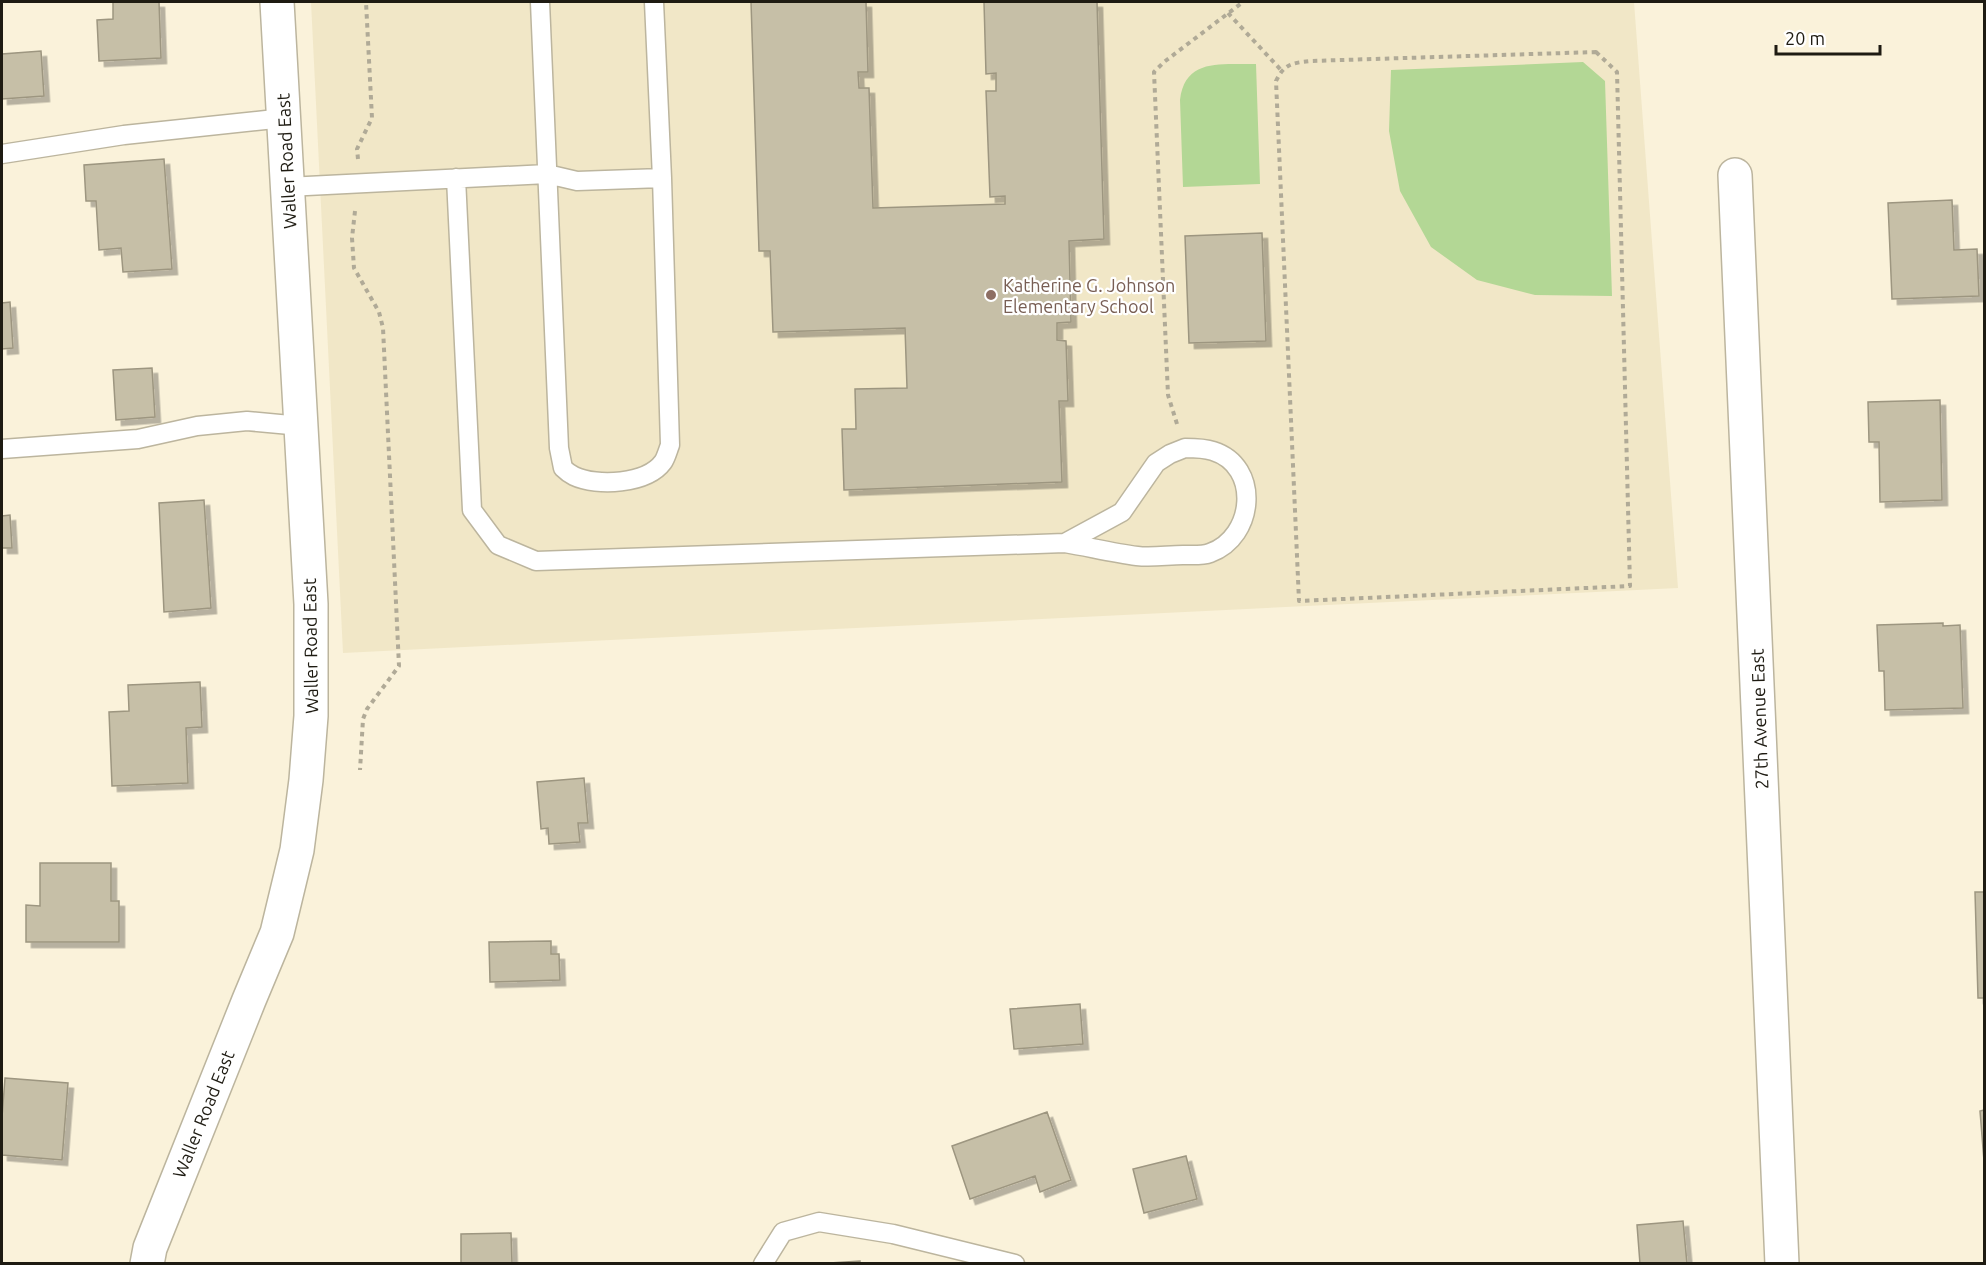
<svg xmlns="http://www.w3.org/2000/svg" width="1986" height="1265" viewBox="0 0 1986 1265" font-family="Ubuntu,sans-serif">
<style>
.built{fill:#f1e7c7}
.green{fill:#b3d795}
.building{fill:#c6bfa7;stroke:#9d9680;stroke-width:1.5;filter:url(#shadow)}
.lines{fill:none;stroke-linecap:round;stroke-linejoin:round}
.service-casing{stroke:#bcb59e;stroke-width:21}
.minor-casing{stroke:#bcb59e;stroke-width:36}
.tertiary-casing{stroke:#bcb59e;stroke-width:36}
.path{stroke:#b0aa97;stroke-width:4;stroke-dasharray:4.5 4.5;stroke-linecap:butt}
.service{stroke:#fff;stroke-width:18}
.minor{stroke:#fff;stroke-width:33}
.tertiary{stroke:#fff;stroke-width:33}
.education-dot{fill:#8d6e63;stroke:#fff;stroke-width:2}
.labels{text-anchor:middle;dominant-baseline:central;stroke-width:4.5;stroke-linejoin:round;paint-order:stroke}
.street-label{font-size:18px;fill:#1e1b12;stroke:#fff}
.education-label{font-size:18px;fill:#785e54;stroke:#fff;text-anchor:start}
</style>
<defs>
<filter id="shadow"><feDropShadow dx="5.5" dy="5.5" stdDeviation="0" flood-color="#0004"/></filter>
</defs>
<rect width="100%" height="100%" fill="#faf2da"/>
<path class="built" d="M311,2H1634L1678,588L343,653Z"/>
<path class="green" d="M1583,62L1605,81L1612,296L1535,295L1477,280L1431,247L1400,191L1389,131L1391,70Z
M1256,64L1260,184L1183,187L1180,100C1185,57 1223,65 1256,64Z"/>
<path class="building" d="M113,2H159L161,58L99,61L97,20L113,19Z
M751,2H866L868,72H858L859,88H869L873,208L1005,204V196L990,197L986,91H996V73L986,74L984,2H1097L1104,239L1069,241L1071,322L1057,323V340L1066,341L1068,401H1059L1062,482L844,490L842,429H856L855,389L907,388L905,328L773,332L770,251H759Z
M41,51L44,96L2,99V54Z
M164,159L172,269L123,272L121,248L99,250L96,201H86L84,165Z
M1952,200L1954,250L1977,249L1979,296L1892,299L1888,203Z
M1262,233L1266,341L1189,343L1185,236Z
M10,302L13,348L2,349V303Z
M152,368L155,417L116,420L113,370Z
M1940,400L1942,500L1880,502L1879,442H1869L1868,402Z
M204,500L211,608L164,612L159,503Z
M10,515L12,548H2V516Z
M1943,623V626L1960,625L1963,708L1885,710L1884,671H1879L1877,625Z
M200,682L202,727L186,728L188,783L112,786L109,712L129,711L128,685Z
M584,778L588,823H578L580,842L549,844L548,828L541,829L537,782Z
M40,863H111V901H119V942H26V905L40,906Z
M1975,892H1984V998H1978Z
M551,941V954H559L560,980L490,982L489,942Z
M1080,1004L1083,1044L1014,1049L1010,1009Z
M5,1078L68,1083L62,1160L2,1155V1117Z
M1984,1110V1161L1980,1111Z
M1047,1112L1071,1180L1040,1192L1035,1176L970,1199L952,1146Z
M1186,1156L1197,1199L1144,1213L1133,1169Z
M1683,1221L1687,1264H1640L1637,1225Z
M511,1233L512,1264H461V1234Z
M860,1261V1264H830V1263Z"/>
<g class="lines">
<defs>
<path id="service" d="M540,2L559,448L563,468C566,471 570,474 574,476C597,487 647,484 663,462C666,458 668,450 670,445L662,178L654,2
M2,154L124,135L284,118
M456,178L472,510L498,545L536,561L1065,543
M287,187L547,174L577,181L662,178
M1185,448C1195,448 1204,448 1213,451C1261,466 1255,537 1210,553C1202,556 1192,555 1183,555C1168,555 1152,558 1137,556C1113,553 1089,547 1065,543L1122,512L1156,463L1170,454Z
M2,449L138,439L197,426L247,421L301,426
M763,1264L783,1232L819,1222L893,1234L1015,1264"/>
<path id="minor" d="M1735,175L1782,1264"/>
<path id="tertiary" d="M147,1264L150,1248L249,1000L277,933L297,850L306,780L311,716V604L277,2"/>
</defs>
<use href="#service" class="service-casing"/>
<use href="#minor" class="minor-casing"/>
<use href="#tertiary" class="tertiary-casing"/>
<path class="path" d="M1228,13L1281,70
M1596,52L1617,72L1630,586L1299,601L1276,81C1284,64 1292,63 1310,61Z
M358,159L357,149L372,118L366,2
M355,211L352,238L354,268L379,312L383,328L399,666L367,709L363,719L360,770
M1177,424L1168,395L1154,72L1164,62L1243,2"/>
<use href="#service" class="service"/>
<use href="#minor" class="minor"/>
<use href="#tertiary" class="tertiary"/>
</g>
<circle class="education-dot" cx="991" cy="295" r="6"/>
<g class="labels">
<g class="street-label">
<text transform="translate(286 161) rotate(-93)">Waller Road East</text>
<text transform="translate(310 646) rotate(-91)">Waller Road East</text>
<text transform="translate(1759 719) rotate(-92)">27th Avenue East</text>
<text transform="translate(203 1114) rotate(-68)">Waller Road East</text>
</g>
<g class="education-label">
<text x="1003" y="285">Katherine G. Johnson<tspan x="1003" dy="21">Elementary School</tspan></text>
</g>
</g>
<rect width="1986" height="1265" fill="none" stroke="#1e1b12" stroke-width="6"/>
<path d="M1776 45v9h104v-9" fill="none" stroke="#1e1b12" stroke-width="3"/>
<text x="1785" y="45" font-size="18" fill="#1e1b12" stroke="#ffffff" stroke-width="4.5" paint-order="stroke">20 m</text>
</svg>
